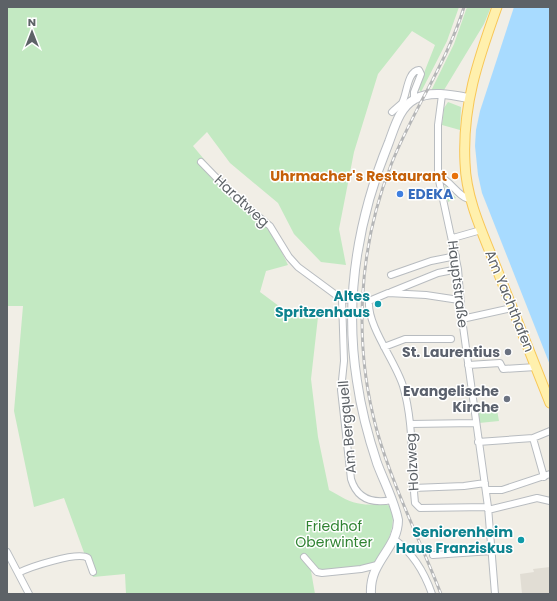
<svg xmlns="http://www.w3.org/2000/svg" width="557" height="601" viewBox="0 0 557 601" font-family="Poppins,sans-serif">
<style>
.education{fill:#e1ddd4}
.green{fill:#c3e9c2}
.water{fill:#a8dbff}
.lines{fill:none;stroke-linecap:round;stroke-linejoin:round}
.street-casing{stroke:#b8bcc0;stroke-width:8}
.secondary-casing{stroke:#b9bdc2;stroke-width:10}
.primary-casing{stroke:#f8c757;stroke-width:11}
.street{stroke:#fff;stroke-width:6}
.secondary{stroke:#fff;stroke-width:8}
.primary{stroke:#fff0ad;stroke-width:9}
.rail-casing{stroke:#b5b6b7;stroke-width:3}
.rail{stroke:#fff;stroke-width:1.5;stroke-dasharray:4.5;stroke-linecap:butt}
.food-dot{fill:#e8710a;stroke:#fff;stroke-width:1.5}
.shop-dot{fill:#3f7fe0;stroke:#fff;stroke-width:1.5}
.culture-dot{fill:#0f9aa8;stroke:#fff;stroke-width:1.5}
.worship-dot{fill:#6b7280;stroke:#fff;stroke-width:1.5}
.labels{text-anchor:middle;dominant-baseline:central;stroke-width:3;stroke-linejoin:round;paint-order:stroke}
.food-label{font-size:14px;font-weight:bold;fill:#c56008;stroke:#fff;text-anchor:end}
.shop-label{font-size:14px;font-weight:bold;fill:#366cbe;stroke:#fff;text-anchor:start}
.street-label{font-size:14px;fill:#5d6267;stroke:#fff}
.culture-label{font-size:14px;font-weight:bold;fill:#0d838f;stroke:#fff;text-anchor:end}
.worship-label{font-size:14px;font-weight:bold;fill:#5b616d;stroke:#fff;text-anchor:end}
.park-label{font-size:14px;fill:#308332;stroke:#fff}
</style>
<rect width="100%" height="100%" fill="#f1eee6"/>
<path class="education" d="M550,567V594H522L520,574L534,572L533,569Z"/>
<path class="green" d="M7,7H459L447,41L421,92L418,88L435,45L412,31L378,74L354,152L339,229L346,265L321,262L294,234L278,203L230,163L207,132L193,146L222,181L260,213L267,228L277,242L288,265L266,271L260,292L291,315L318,317L311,379L318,437L329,490C340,496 350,503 362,504C372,506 381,502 391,506C397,529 387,543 375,562L370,565L321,571L317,568L311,571L315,594H126L125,574L93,577L64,498L34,507L14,411L23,306H7Z
M467,7H491L484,24L444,90L431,91L454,44Z
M448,102L461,107L460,130L442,125L444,108Z
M445,185L456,198L448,202Z
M478,410H497L499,421L479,423Z"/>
<path class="water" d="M514,7H550V365L482,193L478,175L475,146L476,130L480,111Z"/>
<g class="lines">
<defs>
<path id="street" d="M442,95L438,125V176L458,269L462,319L488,507L495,594
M392,112C395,109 399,106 402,103C407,95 407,71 419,70L421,74L414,92V99
M201,162L238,200L270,226L289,257L298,267L336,295L342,299L353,300
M438,176C450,179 460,200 471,199
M453,238L481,230
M391,275L431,261L456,256
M391,292L438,273L458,269
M342,299L344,361L341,390L351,479C357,499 372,504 392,500
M459,300L426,295L388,293L369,301C367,326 396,362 403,386C414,423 411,465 415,503L420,508L488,507
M462,319L512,308
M384,347L405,339H451
M468,365L500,363L503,369L536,367
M410,424L476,423
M533,438L544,477
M478,442L533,438L550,431
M413,488L464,486L485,483
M486,490H502L550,474
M488,510L537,498L550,501
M394,539C413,553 424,571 432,594
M7,552L29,594
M433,555L492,551
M304,557L317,572L322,573L361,569L377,565
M18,573C30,567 78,551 88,558L93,572"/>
<path id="secondary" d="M371,594C369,561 398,549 398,520C394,500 384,482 377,463C368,436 361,409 357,381C344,299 358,218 389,142C395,126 400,107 415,99C430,90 453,95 468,98"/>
<path id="primary" d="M497,7C478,60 462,106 465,163C466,199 483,234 496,267C514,313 532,358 550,403"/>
</defs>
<use href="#street" class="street-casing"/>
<use href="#secondary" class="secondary-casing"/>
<use href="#primary" class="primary-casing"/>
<use href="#street" class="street"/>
<use href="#secondary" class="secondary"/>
<use href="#primary" class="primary"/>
<defs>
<path id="rail" d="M441,594C420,540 393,487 377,431C353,344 358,249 391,165C412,111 447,63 464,7"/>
</defs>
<use href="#rail" class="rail-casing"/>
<use href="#rail" class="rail"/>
</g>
<circle class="food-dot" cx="455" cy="176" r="4"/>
<circle class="shop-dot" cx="400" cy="194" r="4"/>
<g class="culture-dot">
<circle cx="378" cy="304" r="4"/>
<circle cx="521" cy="540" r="4"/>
</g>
<g class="worship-dot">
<circle cx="508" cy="352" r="4"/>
<circle cx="507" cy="399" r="4"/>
</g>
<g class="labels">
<g class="food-label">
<text x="447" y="176">Uhrmacher's Restaurant</text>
</g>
<g class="shop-label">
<text x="408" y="194">EDEKA</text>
</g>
<g class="street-label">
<text transform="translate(242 201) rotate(43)">Hardtweg</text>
<text transform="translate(458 284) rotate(83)">Hauptstraße</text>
<text transform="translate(510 301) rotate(68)">Am Yachthafen</text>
<text transform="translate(347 427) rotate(-95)">Am Bergquell</text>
<text transform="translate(412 462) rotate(-93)">Holzweg</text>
</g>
<g class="culture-label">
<text x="370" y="296">Altes<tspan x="370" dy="16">Spritzenhaus</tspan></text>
<text x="513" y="532">Seniorenheim<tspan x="513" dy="16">Haus Franziskus</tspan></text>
</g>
<g class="worship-label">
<text x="500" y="352">St. Laurentius</text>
<text x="499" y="391">Evangelische<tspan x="499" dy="16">Kirche</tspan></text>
</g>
<g class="park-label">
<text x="334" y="526">Friedhof<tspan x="334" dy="16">Oberwinter</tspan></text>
</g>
</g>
<rect width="557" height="601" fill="none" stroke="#5d6267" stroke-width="16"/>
<g transform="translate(32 32)" stroke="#ffffff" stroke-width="3" paint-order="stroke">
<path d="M0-3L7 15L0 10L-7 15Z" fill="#5d6267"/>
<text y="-6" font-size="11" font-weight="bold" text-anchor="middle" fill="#5d6267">N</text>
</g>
</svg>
